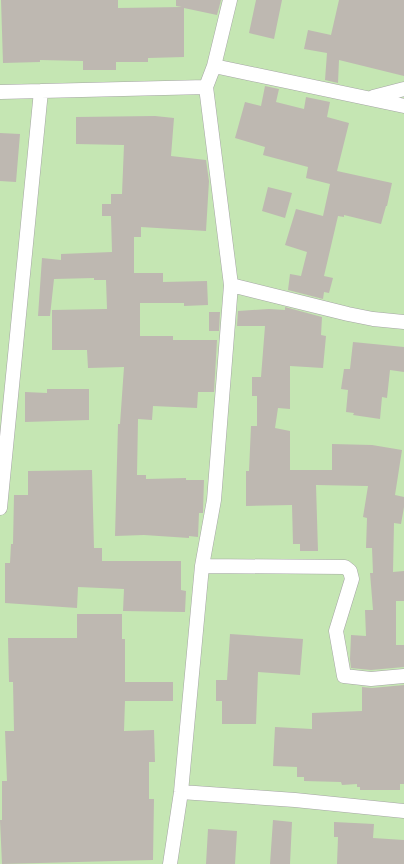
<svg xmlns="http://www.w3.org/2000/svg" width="404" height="864" viewBox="0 0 404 864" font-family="Roboto,sans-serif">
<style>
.grass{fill:#c5e6b3}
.building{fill:#beb8b1}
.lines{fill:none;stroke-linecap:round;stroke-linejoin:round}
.street-casing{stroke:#a5a5a5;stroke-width:15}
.street{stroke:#fff;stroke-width:14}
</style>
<rect width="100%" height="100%" fill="#f0efe8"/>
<path class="grass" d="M0,0H404V864H0Z"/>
<path class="building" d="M1,0H118V8L182,7L176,6V0H221L217,15L184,8V57L148,58V62H116V70H83V61L40,60V62L3,63Z
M256,0H282L274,39L249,33Z
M339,0H404V76L339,60L338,83L325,80L327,53L304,49L308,30L331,35Z
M265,86L279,89L276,102L304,109L306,97L330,102L327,117L349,123L337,171L392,183L387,206H386L381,224L344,215V217L338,216L324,276L333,278L329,293L324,292L323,299L288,290L290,274L301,276L307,252L285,245L296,209L323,216L330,184L306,178L308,167L263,155L265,147L235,138L245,102L261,106Z
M155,116L174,118L171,156L206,160L209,181L206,231L141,227V237H134V273H163V282L207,281L208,305L184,306V303H140V336H173V340H217L214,392H198L197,408L153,406L152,420L138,419L137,475H146V479L186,478V480H204L203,511V513H199L198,537L189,536V538L144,535L115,536L118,424H120L124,367L88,368L87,350H52V310L107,309L106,280H94V278L54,279L50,316H38L42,258L61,260V254L112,252L111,216H102V204H111V194H122L124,145L76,144V117Z
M0,133L20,134L16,182L0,181Z
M268,187L292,193L285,218L262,211Z
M285,307L322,317L321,335L326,336L323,368L290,366V409L278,408L275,428L290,431V470H332V444L372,445L402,450L395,495L404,497V507L401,524L394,523L393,572L404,571V601H396V645H404V667L371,670L351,668L350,659L351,635L366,636L365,610H373L370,573H373L372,548H366L367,518L363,517L368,486L316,485L318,551H300V544H293L292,505L246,506V471H249L251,426H257V396H252V377H261L265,326H237L238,311L269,309L285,310Z
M209,312H220L219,331H209Z
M353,342L404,347V372L390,370L387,398L382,397L380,419L353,415L354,413L346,412L348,390L341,389L344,369H350Z
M47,389H89V420L25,422V392L47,393Z
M92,470L94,548H102V561H181V590L186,591L185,612L123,611L124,589L78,587L77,608L5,603V563H10L11,544H13L14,495H28V471Z
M77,614H122V639H125V682H173V701H125L124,731L154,730L155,762H149V799H154L153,860L2,864L0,820H2V781H7L5,731H14L13,682H9L8,638H77Z
M230,634L303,639L300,675L258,672L256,724H222V701H216V680H227Z
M404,685V784H400V790H360V787H357V784L342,785L341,782L304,781V777H297V767L273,766L275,727L312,729V713L362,711V687L372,688Z
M273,820L292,822L290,864H270Z
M334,822L374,824L373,838L404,840V864H337L338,837H334Z
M208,829L237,831L235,864H206Z"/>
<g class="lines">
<defs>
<path id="street" d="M214,66L404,106
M0,92L206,87
M373,97L404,89
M231,285L348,314L373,319L404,322
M0,508L41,91
M202,566L345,567L350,571L352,579L336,631L344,676L371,679L404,676
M181,792L295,800L404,811
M170,864L181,792L202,566L214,500L231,285L206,87L214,66L230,0"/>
</defs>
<use href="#street" class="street-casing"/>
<use href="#street" class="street"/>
</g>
</svg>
